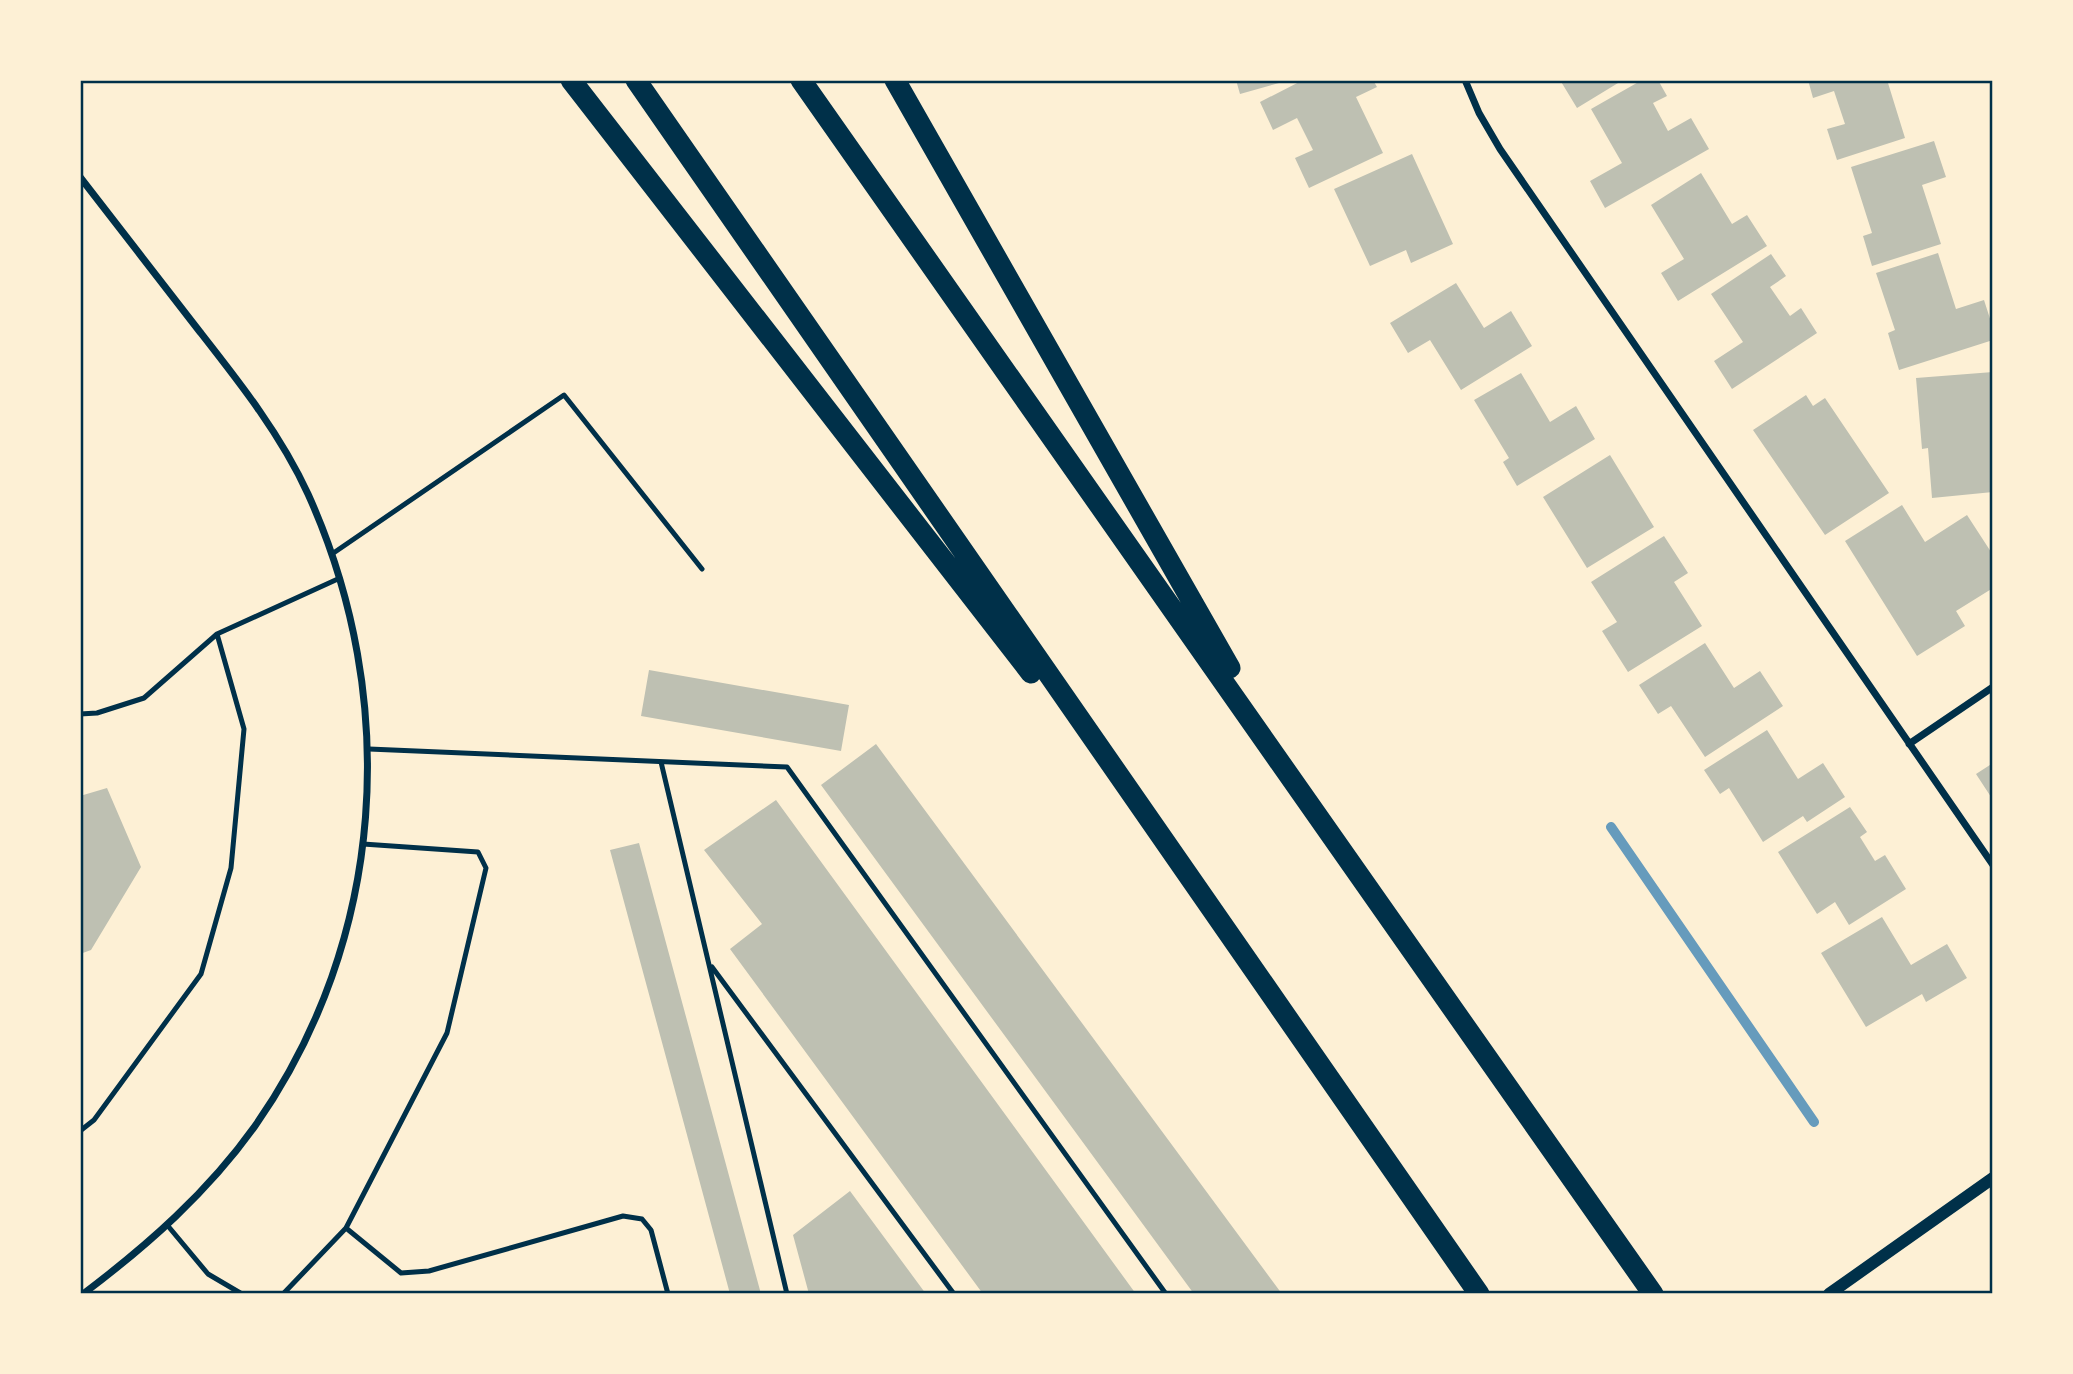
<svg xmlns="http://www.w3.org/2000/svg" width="2073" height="1374" viewBox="0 0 2073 1374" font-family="Quicksand,sans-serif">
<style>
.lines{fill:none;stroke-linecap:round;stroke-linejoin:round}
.stream{stroke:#669bbc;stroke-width:10}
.building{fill:#bec0b2}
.service{stroke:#003049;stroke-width:5}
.minor{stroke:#003049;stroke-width:7}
.tertiary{stroke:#003049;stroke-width:12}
.motorway{stroke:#003049;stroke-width:21}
.neatline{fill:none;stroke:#003049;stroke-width:2.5}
</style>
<rect width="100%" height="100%" fill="#fdf0d5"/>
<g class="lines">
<path class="stream" d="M1611,827L1814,1122"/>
</g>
<path class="building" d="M1236,80H1278L1279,83L1240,94Z
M1303,80H1373L1377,87L1356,97L1383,153L1309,188L1295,158L1313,150L1297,118L1273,130L1260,102Z
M1560,80H1623L1577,108Z
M1642,80H1658L1667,96L1653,103L1668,131L1691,118L1709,149L1605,208L1590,181L1622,163L1591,109Z
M1808,80H1894L1888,83L1905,138L1837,160L1827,129L1845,124L1834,91L1813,98Z
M1934,141L1946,177L1922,185L1941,244L1872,266L1863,236L1872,233L1851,167Z
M1412,154L1453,244L1411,263L1406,250L1370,266L1334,189Z
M1701,173L1732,224L1747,215L1767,246L1678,301L1661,273L1684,259L1651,205Z
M1938,253L1956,309L1984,300L1993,328V340L1899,370L1888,333L1895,330L1876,273Z
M1771,254L1786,276L1770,287L1790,316L1801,308L1817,333L1732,389L1714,361L1743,342L1711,294Z
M1456,283L1484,328L1511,311L1532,346L1461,390L1430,340L1408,353L1390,323Z
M1993,372V492L1932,498L1928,448L1922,449L1916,378Z
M1521,373L1550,422L1576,406L1595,439L1517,486L1503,462L1509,458L1474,400Z
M1806,395L1813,406L1825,398L1889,493L1825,535L1753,430Z
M1610,455L1654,527L1587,568L1543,497Z
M1902,505L1925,542L1967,515L1993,555V588L1956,611L1965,626L1917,656L1845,541Z
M1664,536L1688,573L1674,582L1702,626L1628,672L1602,631L1617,622L1591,582Z
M1705,643L1734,688L1760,671L1783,706L1705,757L1671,706L1658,714L1639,685Z
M649,670L849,705L841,751L641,716Z
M1767,730L1798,779L1823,763L1845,797L1807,822L1803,816L1763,842L1729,788L1720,794L1704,770Z
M876,744L1282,1294H1194L821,785Z
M1993,763V800L1976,774Z
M107,788L141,867L91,950L80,954V796Z
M776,800L1136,1294H983L730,949L762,924L704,850Z
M1850,807L1867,832L1860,837L1875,861L1885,855L1906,889L1849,925L1835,902L1817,914L1778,852Z
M639,843L761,1294H730L610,850Z
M1882,917L1911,965L1947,944L1967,978L1926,1002L1922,994L1866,1027L1821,953Z
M850,1191L926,1294H809L793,1235Z"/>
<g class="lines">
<path class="service" d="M332,554L564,395L702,569
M80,714L97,713L144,698L217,634L340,578
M369,749L787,767L1166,1294
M661,762L787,1294
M712,967L954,1294
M80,1131L94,1120L201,974L231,868L244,729L217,634
M168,1226L208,1274L242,1294
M346,1228L401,1273L429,1271L623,1216L642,1219L651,1230L668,1294
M283,1294L346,1228L447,1033L486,868L478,852L363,844"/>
<path class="minor" d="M1465,80L1479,113L1500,149L1993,865
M80,177C120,229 160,280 200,332C240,383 281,435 308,494C401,700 386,939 255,1126C208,1192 148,1245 83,1294
M1909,744L1993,687"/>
<path class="tertiary" d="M1829,1294L1993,1178"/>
<path class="motorway" d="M571,80L1031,673
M636,80L1479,1294
M801,80L1653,1294
M895,80L1230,668"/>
</g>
<rect width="2073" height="1374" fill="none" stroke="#fdf0d5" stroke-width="164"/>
<rect x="82" y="82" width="1909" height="1210" class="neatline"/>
</svg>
